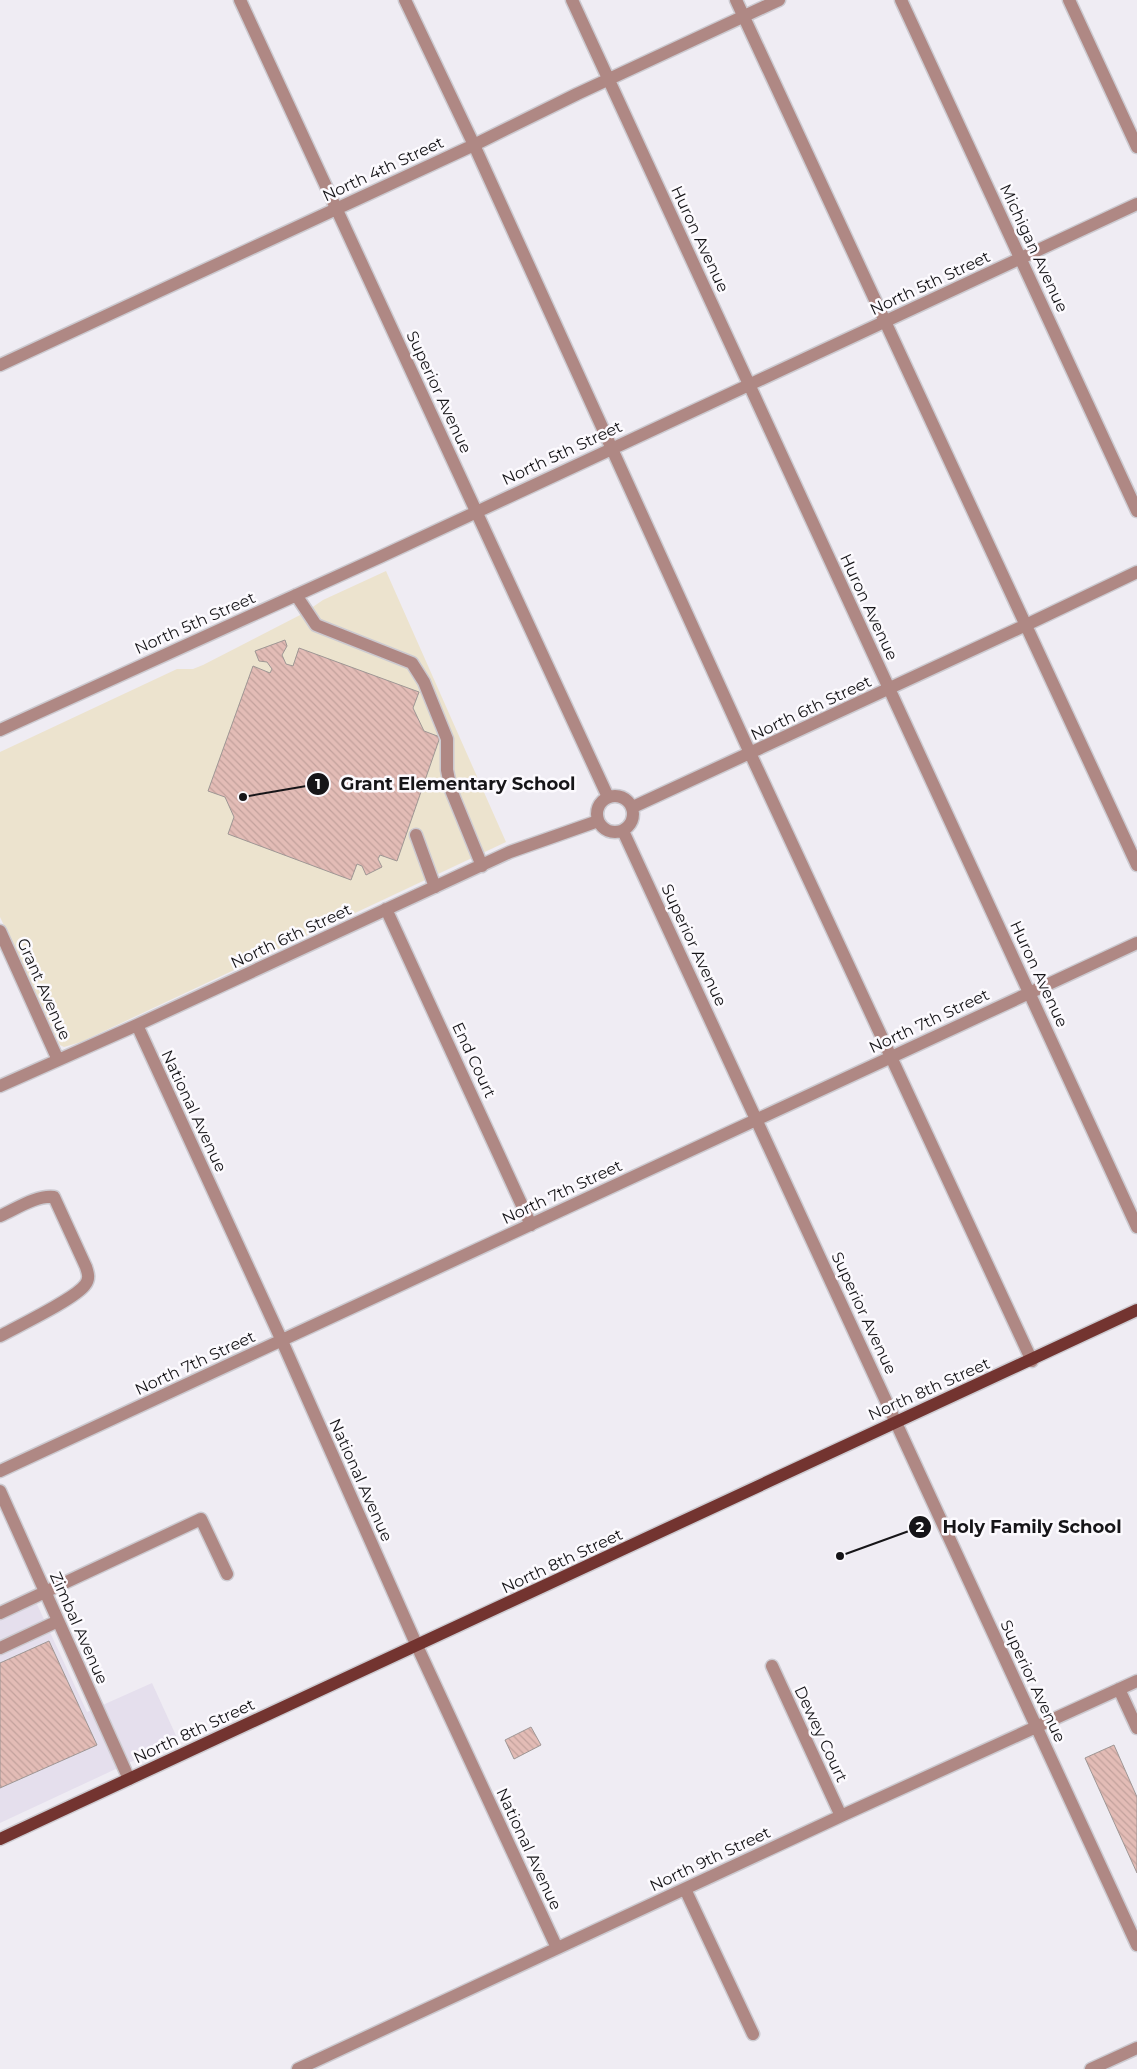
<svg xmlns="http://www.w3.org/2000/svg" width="1137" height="2069" viewBox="0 0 1137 2069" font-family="Montserrat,sans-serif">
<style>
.built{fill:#e5dfed}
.education{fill:#ece3ce}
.building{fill:url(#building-back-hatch);stroke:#9e9694}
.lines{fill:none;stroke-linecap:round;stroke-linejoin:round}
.minor-casing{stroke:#cccad0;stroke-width:15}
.major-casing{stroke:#cccad0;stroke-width:15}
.minor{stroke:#af8884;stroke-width:12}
.major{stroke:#733430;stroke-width:12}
.labels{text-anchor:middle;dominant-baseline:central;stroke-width:5;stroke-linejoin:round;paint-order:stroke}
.street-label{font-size:16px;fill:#161518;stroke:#fcfafe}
.leader{fill:none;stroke:#161518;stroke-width:2}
.callout-dot{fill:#161518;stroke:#fcfafe;stroke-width:2}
.mark-label{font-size:15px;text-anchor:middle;font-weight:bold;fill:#fff}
.callout-label{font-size:18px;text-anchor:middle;font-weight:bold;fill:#161518;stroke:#fcfafe;stroke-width:5;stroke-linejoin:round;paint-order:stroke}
</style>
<defs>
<pattern id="building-back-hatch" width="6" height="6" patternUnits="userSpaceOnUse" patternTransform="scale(1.25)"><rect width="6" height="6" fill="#e3bcb6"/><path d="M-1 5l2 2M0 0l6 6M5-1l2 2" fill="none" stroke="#c2a19c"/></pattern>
</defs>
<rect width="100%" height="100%" fill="#efecf3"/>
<path class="built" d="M35,1600L87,1712L152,1683L178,1740L0,1823V1616Z"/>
<path class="education" d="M386,571L506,842L81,1042L64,1047L60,1045L0,917V752L177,669H193L203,665L304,613L323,600Z"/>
<path class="building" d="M285,640L287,646L282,655L286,664L293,666L299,648L419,692L413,708L424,731L440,737L397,861L380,855L378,859L382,867L366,875L362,866L357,864L351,880L228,834L234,817L225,797L208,791L253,666L270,673L272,669L267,662L259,661L255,651Z
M49,1641L97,1745L0,1788V1663Z
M531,1727L541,1745L514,1759L505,1740Z
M1114,1745L1137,1797V1873L1085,1758Z"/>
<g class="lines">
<defs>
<path id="minor" d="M240,0L608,797
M405,0L474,145L750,753L1032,1361
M572,0L1137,1227
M736,0L1137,865
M901,0L1137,511
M1069,0L1137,147
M0,365L474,145L577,94L779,0
M296,595L316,625L412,663L424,682L447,739V770L451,790L482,866
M0,730L380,557L1137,204
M597 814a18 18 0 1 1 36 0a18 18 0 1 1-36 0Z
M633,807L1026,625L1137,572
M623,831L1137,1945
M416,835L435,887
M386,909L531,1225
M0,931L58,1060
M137,1025L282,1341L417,1646L557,1948
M0,1086L137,1025L510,852L598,821
M0,1216C16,1209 36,1195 54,1197L86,1267C88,1273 90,1279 85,1285C75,1299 18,1326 0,1336
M0,1471L1137,943
M0,1491L129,1779
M0,1613L201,1519L227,1574
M0,1648L58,1621
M772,1666L841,1816
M1119,1689L1137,1728
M685,1889L753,2034
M298,2069L841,1816L1137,1681
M1091,2069L1137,2048"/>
<path id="major" d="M0,1839L1137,1310"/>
</defs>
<use href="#minor" class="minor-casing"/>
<use href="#major" class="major-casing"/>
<use href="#minor" class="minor"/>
<use href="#major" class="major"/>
</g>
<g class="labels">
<g class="street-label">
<text transform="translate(383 169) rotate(-25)">North 4th Street</text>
<text transform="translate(700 239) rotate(65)">Huron Avenue</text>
<text transform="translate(1034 248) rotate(65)">Michigan Avenue</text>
<text transform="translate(930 283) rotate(-25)">North 5th Street</text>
<text transform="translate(439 392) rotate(65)">Superior Avenue</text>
<text transform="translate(562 453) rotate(-25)">North 5th Street</text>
<text transform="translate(869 607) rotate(65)">Huron Avenue</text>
<text transform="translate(195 623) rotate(-24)">North 5th Street</text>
<text transform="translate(811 708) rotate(-25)">North 6th Street</text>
<text transform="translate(291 936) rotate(-25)">North 6th Street</text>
<text transform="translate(694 945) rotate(65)">Superior Avenue</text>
<text transform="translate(1039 974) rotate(65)">Huron Avenue</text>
<text transform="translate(44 989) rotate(66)">Grant Avenue</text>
<text transform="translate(929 1021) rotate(-25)">North 7th Street</text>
<text transform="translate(474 1060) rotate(65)">End Court</text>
<text transform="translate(194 1111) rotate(65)">National Avenue</text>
<text transform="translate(562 1192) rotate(-25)">North 7th Street</text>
<text transform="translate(864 1313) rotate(65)">Superior Avenue</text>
<text transform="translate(195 1363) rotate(-25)">North 7th Street</text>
<text transform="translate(929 1389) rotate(-24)">North 8th Street</text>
<text transform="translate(361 1480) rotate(66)">National Avenue</text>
<text transform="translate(562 1561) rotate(-25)">North 8th Street</text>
<text transform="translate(79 1628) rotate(66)">Zimbal Avenue</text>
<text transform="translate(1033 1681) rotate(65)">Superior Avenue</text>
<text transform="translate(194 1731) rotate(-25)">North 8th Street</text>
<text transform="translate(821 1734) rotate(65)">Dewey Court</text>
<text transform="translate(529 1849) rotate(65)">National Avenue</text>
<text transform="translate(710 1859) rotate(-25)">North 9th Street</text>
</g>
</g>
<path class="leader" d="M243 797L318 784M840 1556L920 1527"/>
<g class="callout-dot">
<circle cx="243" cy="797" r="5"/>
<circle cx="840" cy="1556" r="5"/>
<circle cx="318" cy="784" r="12"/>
<circle cx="920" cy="1527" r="12"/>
</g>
<g class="mark-label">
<text x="318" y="789">1</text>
<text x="920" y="1532">2</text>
</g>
<g class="callout-label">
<text x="458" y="790">Grant Elementary School</text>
<text x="1032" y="1533">Holy Family School</text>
</g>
</svg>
